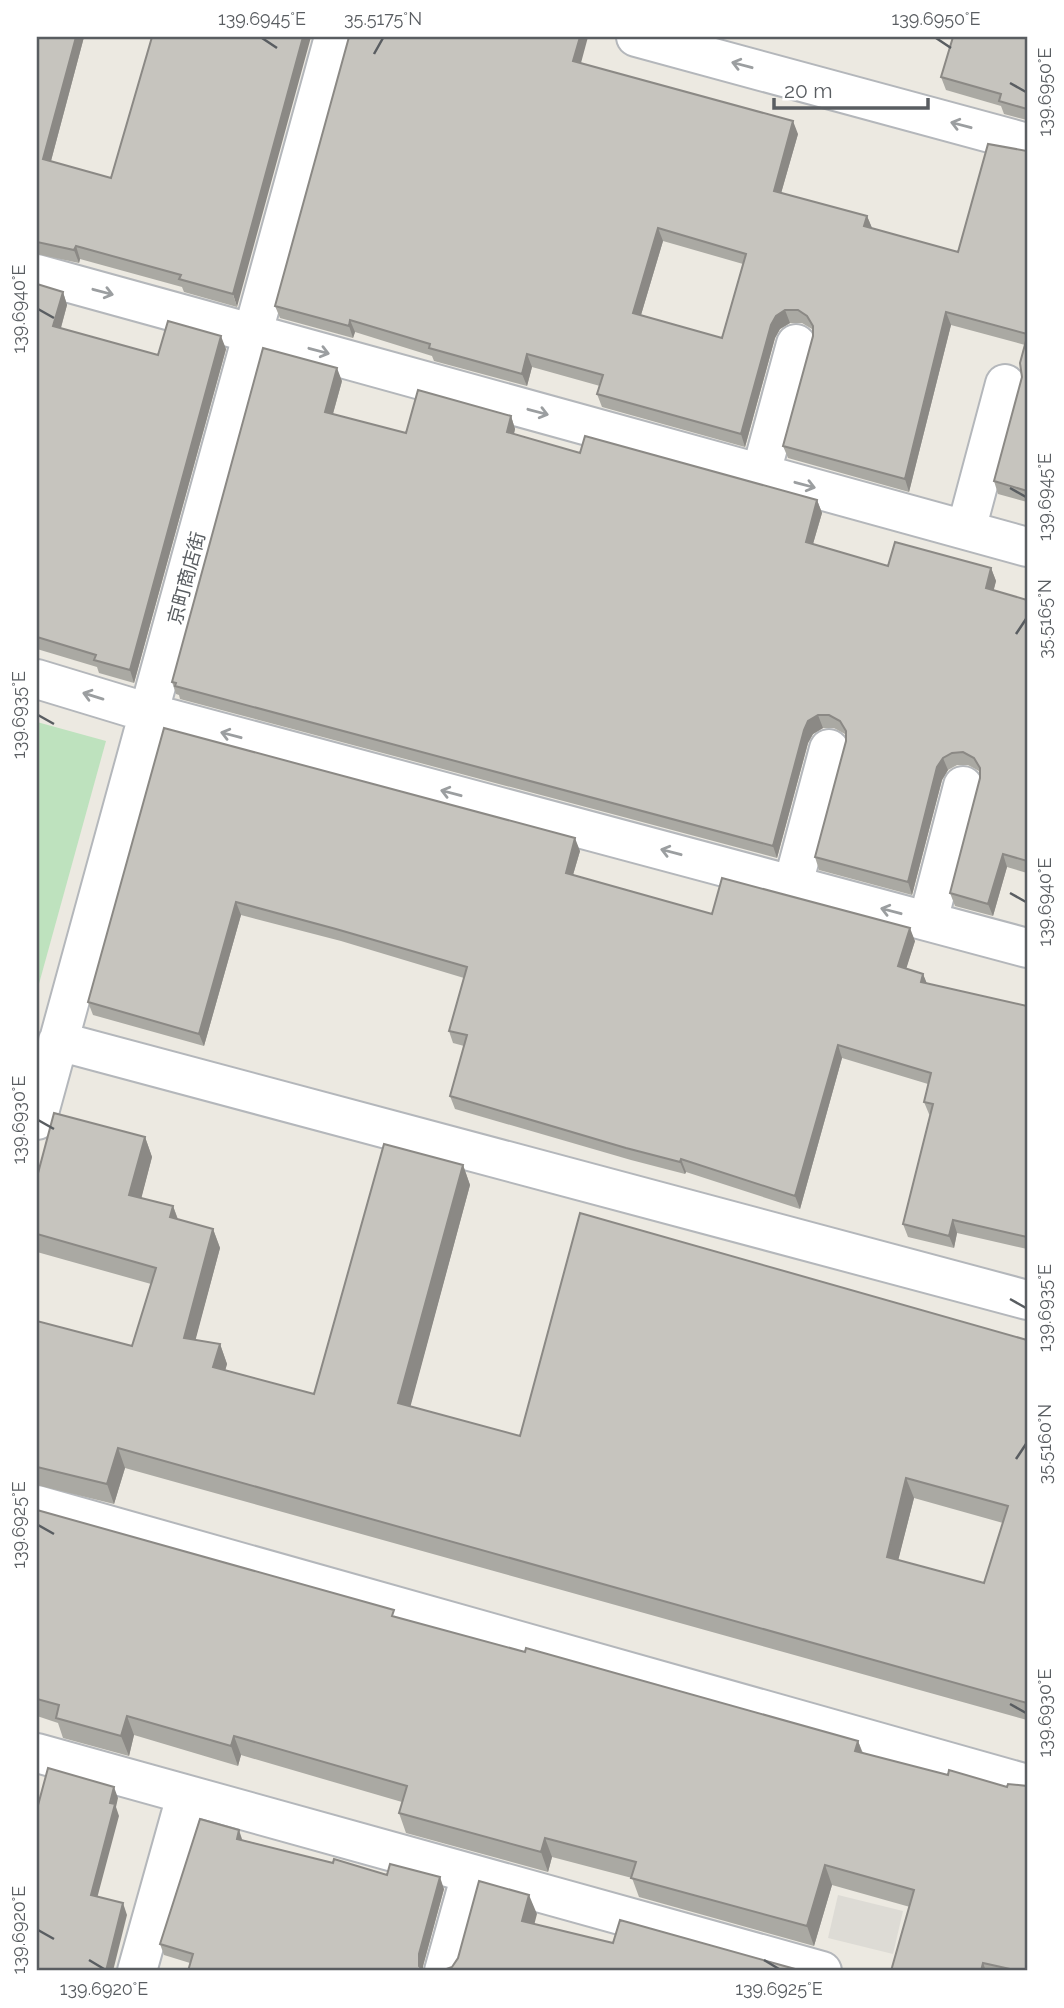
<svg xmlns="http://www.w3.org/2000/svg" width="1064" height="2008" viewBox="0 0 1064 2008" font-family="Raleway,'Noto Sans JP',sans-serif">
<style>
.industrial{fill:#dddbd5}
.green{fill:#bee2be}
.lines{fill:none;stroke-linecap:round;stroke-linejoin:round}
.minor-casing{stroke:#b4b7bb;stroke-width:42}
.minor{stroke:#fff;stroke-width:38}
.wall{fill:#aaa9a3;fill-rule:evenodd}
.shaded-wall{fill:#8b8985}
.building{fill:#c6c4be;stroke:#8b8985;stroke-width:2;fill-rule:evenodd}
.oneway{stroke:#9b9ea0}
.ticks{fill:none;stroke:#595d61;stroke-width:2.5}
.labels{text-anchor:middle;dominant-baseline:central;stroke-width:6;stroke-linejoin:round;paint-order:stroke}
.street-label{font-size:19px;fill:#595d61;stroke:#fff}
.neatline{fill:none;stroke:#595d61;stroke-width:2.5}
.ticks-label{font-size:18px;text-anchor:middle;fill:#595d61}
</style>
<rect width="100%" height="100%" fill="#ece9e1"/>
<path class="industrial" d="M838,1895L903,1911L893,1954L828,1938Z"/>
<path class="green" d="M37,722L106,741L37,991Z"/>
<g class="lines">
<defs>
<path id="minor" d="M636,37L1027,143
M37,274L1027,547
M761,473L796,344
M966,530L1005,384
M37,679L149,713L1027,948
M793,884L829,749
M928,921L963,786
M58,1041L1027,1300
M37,1120L334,37
M37,1505L1027,1784
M37,1753L822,1971
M137,1971L186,1796
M444,1971L471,1874"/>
</defs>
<use href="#minor" class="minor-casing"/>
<use href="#minor" class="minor"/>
</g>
<path class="wall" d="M37,37H84L51,161L111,178L152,37L237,307L184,292L182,287L80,259L79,263L37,254Z
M1027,37V120L1004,114L1001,106L946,90L941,77Z
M581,63L798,134L781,193L867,216L872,228L958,252L1027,151V502L998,494L994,481L1022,377L1025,345L951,325L909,492L788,458L783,446L813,336L812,329L802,323H790L780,329L775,338L745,447L602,407L597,394L600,386L532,367L527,386L434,361L432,356L355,332L353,338L280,318L275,306ZM663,241L743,264L722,338L641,315Z
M37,284L63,292L67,305L61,328L158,355L226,349L134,683L99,673L97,667L37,649Z
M342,381L333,414L406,433L511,416L515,429L514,434L580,453L817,500L822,513L813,544L888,566L991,568L996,581L993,591L1027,600V873L1007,867L993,916L955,906L950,893L980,778L979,771L968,765H957L948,770L942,780L912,895L819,870L815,857L846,741L845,734L834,728H823L813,734L808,743L777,858L180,699L179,695L176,694L172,682Z
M164,728L580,851L573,875L712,914L915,941L906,968L923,974L926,983L1027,1006V1249L957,1233L954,1248L908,1237L903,1224L930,1115L929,1114L924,1102L928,1084L842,1058L800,1209L686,1172L685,1174L631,1160L455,1109L450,1096L464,1046L453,1043L449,1031L464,978L341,941L241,915L204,1046L93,1015L88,1002Z
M145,1137L152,1157L141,1198L173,1206L178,1219L213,1229L220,1248L195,1340L220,1344L227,1364L225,1370L314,1394L463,1165L470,1185L410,1406L520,1436L1027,1340V1720L125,1468L114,1504L37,1485V1321L132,1346L151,1284L37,1252V1177ZM914,1498L1003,1523L984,1583L898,1560Z
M37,1510L396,1618L858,1741L863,1753L1027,1971H891L910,1907L832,1885L814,1946L639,1897L632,1878L552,1857L548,1872L406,1833L399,1813L402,1802L241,1755L238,1766L134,1735L129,1756L63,1738L58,1723L37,1716Z
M243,1840L333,1863L444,1889L423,1966V1971L190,1963L164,1955L160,1944Z"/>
<path class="shaded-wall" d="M76,37H84L48,172L43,159Z
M303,37H311L237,307L233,294Z
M580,37H588L578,74L573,61Z
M793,121L798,134L778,204L774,191Z
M867,216L872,228L864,226Z
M658,228L663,241L638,325L633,313Z
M76,246L80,259L79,263L74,250Z
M63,292L67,305L58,338L53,326Z
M785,310L790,323L780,329L775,338L745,447L741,434L771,325L776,316Z
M946,312L951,325L909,492L905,479Z
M350,320L355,332L353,338L349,326Z
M221,336L226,349L134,683L130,670Z
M527,354L532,367L527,386L522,374Z
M337,368L342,381L330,424L325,412Z
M511,416L515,429L511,445L507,432Z
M817,500L822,513L810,554L806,542Z
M991,568L996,581L991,601L986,588Z
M818,715L823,728L813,734L808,743L777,858L773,846L804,730L808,721Z
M943,758L948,770L942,780L912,895L908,882L937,767Z
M575,838L580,851L570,885L566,873Z
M1003,854L1007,867L993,916L988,904Z
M236,902L241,915L204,1046L199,1034Z
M910,928L915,941L903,979L898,966Z
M923,974L928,986L921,982Z
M838,1045L842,1058L800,1209L795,1196Z
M145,1137L152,1157L137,1215L129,1195Z
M681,1159L686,1172L685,1174L680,1162Z
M463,1165L470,1185L406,1423L398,1403Z
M173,1206L180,1226L170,1217Z
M953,1220L957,1233L954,1248L949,1236Z
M213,1229L220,1248L191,1357L184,1338Z
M220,1344L227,1364L221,1386L213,1367Z
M118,1448L125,1468L114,1504L107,1484Z
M906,1478L914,1498L894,1577L887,1557Z
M127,1716L134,1735L129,1756L121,1736Z
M234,1736L241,1755L238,1766L231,1746Z
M858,1741L865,1761L855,1751Z
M114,1787L118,1798L116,1807L119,1816L95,1906L91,1895Z
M239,1830L243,1842L237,1839Z
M545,1838L552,1857L548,1872L541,1852Z
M825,1865L832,1885L814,1946L807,1926Z
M440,1877L444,1889L423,1966V1971L419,1966V1954Z
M529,1895L537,1914L530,1941L522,1921Z
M123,1903L127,1915L113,1971H106Z
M983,1963L986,1971H981Z"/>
<path class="building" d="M37,37H76L43,159L111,178L152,37H303L233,294L179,279L181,275L76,246L74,250L37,242Z
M349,37H580L573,61L793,121L774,191L867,216L864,226L958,252L988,144L1027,151V334L946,312L905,479L783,446L813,336V326L807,316L798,310H785L776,316L771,325L741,434L597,394L603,375L527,354L522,374L429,348L430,344L350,320L349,326L275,306ZM658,228L746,254L722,338L633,313Z
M953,37H1027V109L999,101L1001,94L941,77Z
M37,284L63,292L53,326L158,355L168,321L221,336L130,670L94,660L96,655L37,637Z
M1027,337V491L994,481L1022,377L1020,363Z
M263,348L337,368L325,412L406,433L418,390L511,416L507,432L580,453L585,436L817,500L806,542L888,566L895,542L991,568L986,588L1027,600V861L1003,854L988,904L950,893L980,778V768L974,758L963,752L952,753L943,758L937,767L908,882L815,857L846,741V731L840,721L829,715H818L808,721L804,730L773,846L175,686L176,683L172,682Z
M164,728L575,838L566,873L712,914L722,878L910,928L898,966L923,974L921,982L1027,1006V1237L953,1220L949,1236L903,1224L933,1104L924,1102L931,1073L838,1045L795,1196L681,1159L680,1162L626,1148L450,1096L467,1035L449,1031L467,967L336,929L236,902L199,1034L88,1002Z
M54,1113L145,1137L129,1195L173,1206L170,1217L213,1229L184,1338L220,1344L213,1367L314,1394L384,1144L463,1165L398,1403L520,1436L580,1213L1027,1340V1703L118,1448L107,1484L37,1467V1321L132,1346L156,1268L37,1234V1177ZM906,1478L1008,1506L984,1583L887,1557Z
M37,1510L394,1610L392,1616L525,1652L526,1648L858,1741L855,1751L948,1775L949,1770L1007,1787L1008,1784L1027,1786V1971H1019L983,1963L981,1971H891L914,1890L825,1865L807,1926L631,1878L636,1862L545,1838L541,1852L399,1813L407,1786L234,1736L231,1746L127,1716L121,1736L56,1718L59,1705L37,1699Z
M48,1768L114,1787L110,1803L115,1804L91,1895L123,1903L106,1971H37V1809Z
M200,1819L239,1830L237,1839L333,1863L334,1859L387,1875L390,1864L440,1877L419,1954V1966L424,1971H188L193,1954L160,1944Z
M479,1881L529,1895L522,1921L613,1943L620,1920L795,1969L794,1971H441L452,1967L458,1958Z"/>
<defs><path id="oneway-shaft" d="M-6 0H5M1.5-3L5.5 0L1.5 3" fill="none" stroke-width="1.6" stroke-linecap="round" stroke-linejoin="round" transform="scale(1.75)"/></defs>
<g class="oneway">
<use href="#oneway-shaft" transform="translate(742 65) rotate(-165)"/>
<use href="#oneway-shaft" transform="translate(961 125) rotate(-165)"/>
<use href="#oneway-shaft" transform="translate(103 292) rotate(15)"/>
<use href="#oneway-shaft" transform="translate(319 351) rotate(15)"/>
<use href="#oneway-shaft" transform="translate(538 412) rotate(15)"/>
<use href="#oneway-shaft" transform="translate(805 485) rotate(15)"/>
<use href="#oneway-shaft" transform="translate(93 696) rotate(-163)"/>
<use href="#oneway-shaft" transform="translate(231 735) rotate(-165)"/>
<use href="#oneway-shaft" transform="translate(451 793) rotate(-165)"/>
<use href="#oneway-shaft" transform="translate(671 852) rotate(-165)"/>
<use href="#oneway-shaft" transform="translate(891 911) rotate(-165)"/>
</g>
<path class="ticks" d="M262,38L277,48M936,38L951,48M374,54L383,38M1010,83L1026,92M38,309L54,318M1010,488L1026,497M1016,634L1026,619M38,715L54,724M1010,893L1026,902M38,1120L54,1129M1010,1299L1026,1308M1016,1459L1026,1444M38,1525L54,1534M1010,1704L1026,1713M38,1930L54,1939M89,1960L104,1969M764,1960L779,1969"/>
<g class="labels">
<g class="street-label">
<text transform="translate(186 578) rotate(-75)">京町商店街</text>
</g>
</g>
<rect width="1064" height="2008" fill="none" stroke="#ffffff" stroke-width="77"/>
<path d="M774 98v10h154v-10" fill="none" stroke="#595d61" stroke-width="3.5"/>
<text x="784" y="98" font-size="21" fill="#595d61" stroke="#ffffff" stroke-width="5" paint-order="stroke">20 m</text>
<rect x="38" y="38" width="988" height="1931" class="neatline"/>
<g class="ticks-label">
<text x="262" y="25">139.6945°E</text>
<text x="383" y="25">35.5175°N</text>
<text x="936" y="25">139.6950°E</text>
<text transform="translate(1045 92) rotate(-90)" y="6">139.6950°E</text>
<text transform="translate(19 309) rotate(-90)" y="6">139.6940°E</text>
<text transform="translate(1045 497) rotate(-90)" y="6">139.6945°E</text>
<text transform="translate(1045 619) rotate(-90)" y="6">35.5165°N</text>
<text transform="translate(19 715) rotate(-90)" y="6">139.6935°E</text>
<text transform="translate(1045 902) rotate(-90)" y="6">139.6940°E</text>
<text transform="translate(19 1120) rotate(-90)" y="6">139.6930°E</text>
<text transform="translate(1045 1308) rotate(-90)" y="6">139.6935°E</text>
<text transform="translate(1045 1444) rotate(-90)" y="6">35.5160°N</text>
<text transform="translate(19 1525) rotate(-90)" y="6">139.6925°E</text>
<text transform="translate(1045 1713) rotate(-90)" y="6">139.6930°E</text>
<text transform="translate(19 1930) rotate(-90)" y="6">139.6920°E</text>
<text x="104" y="1995">139.6920°E</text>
<text x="779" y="1995">139.6925°E</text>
</g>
</svg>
